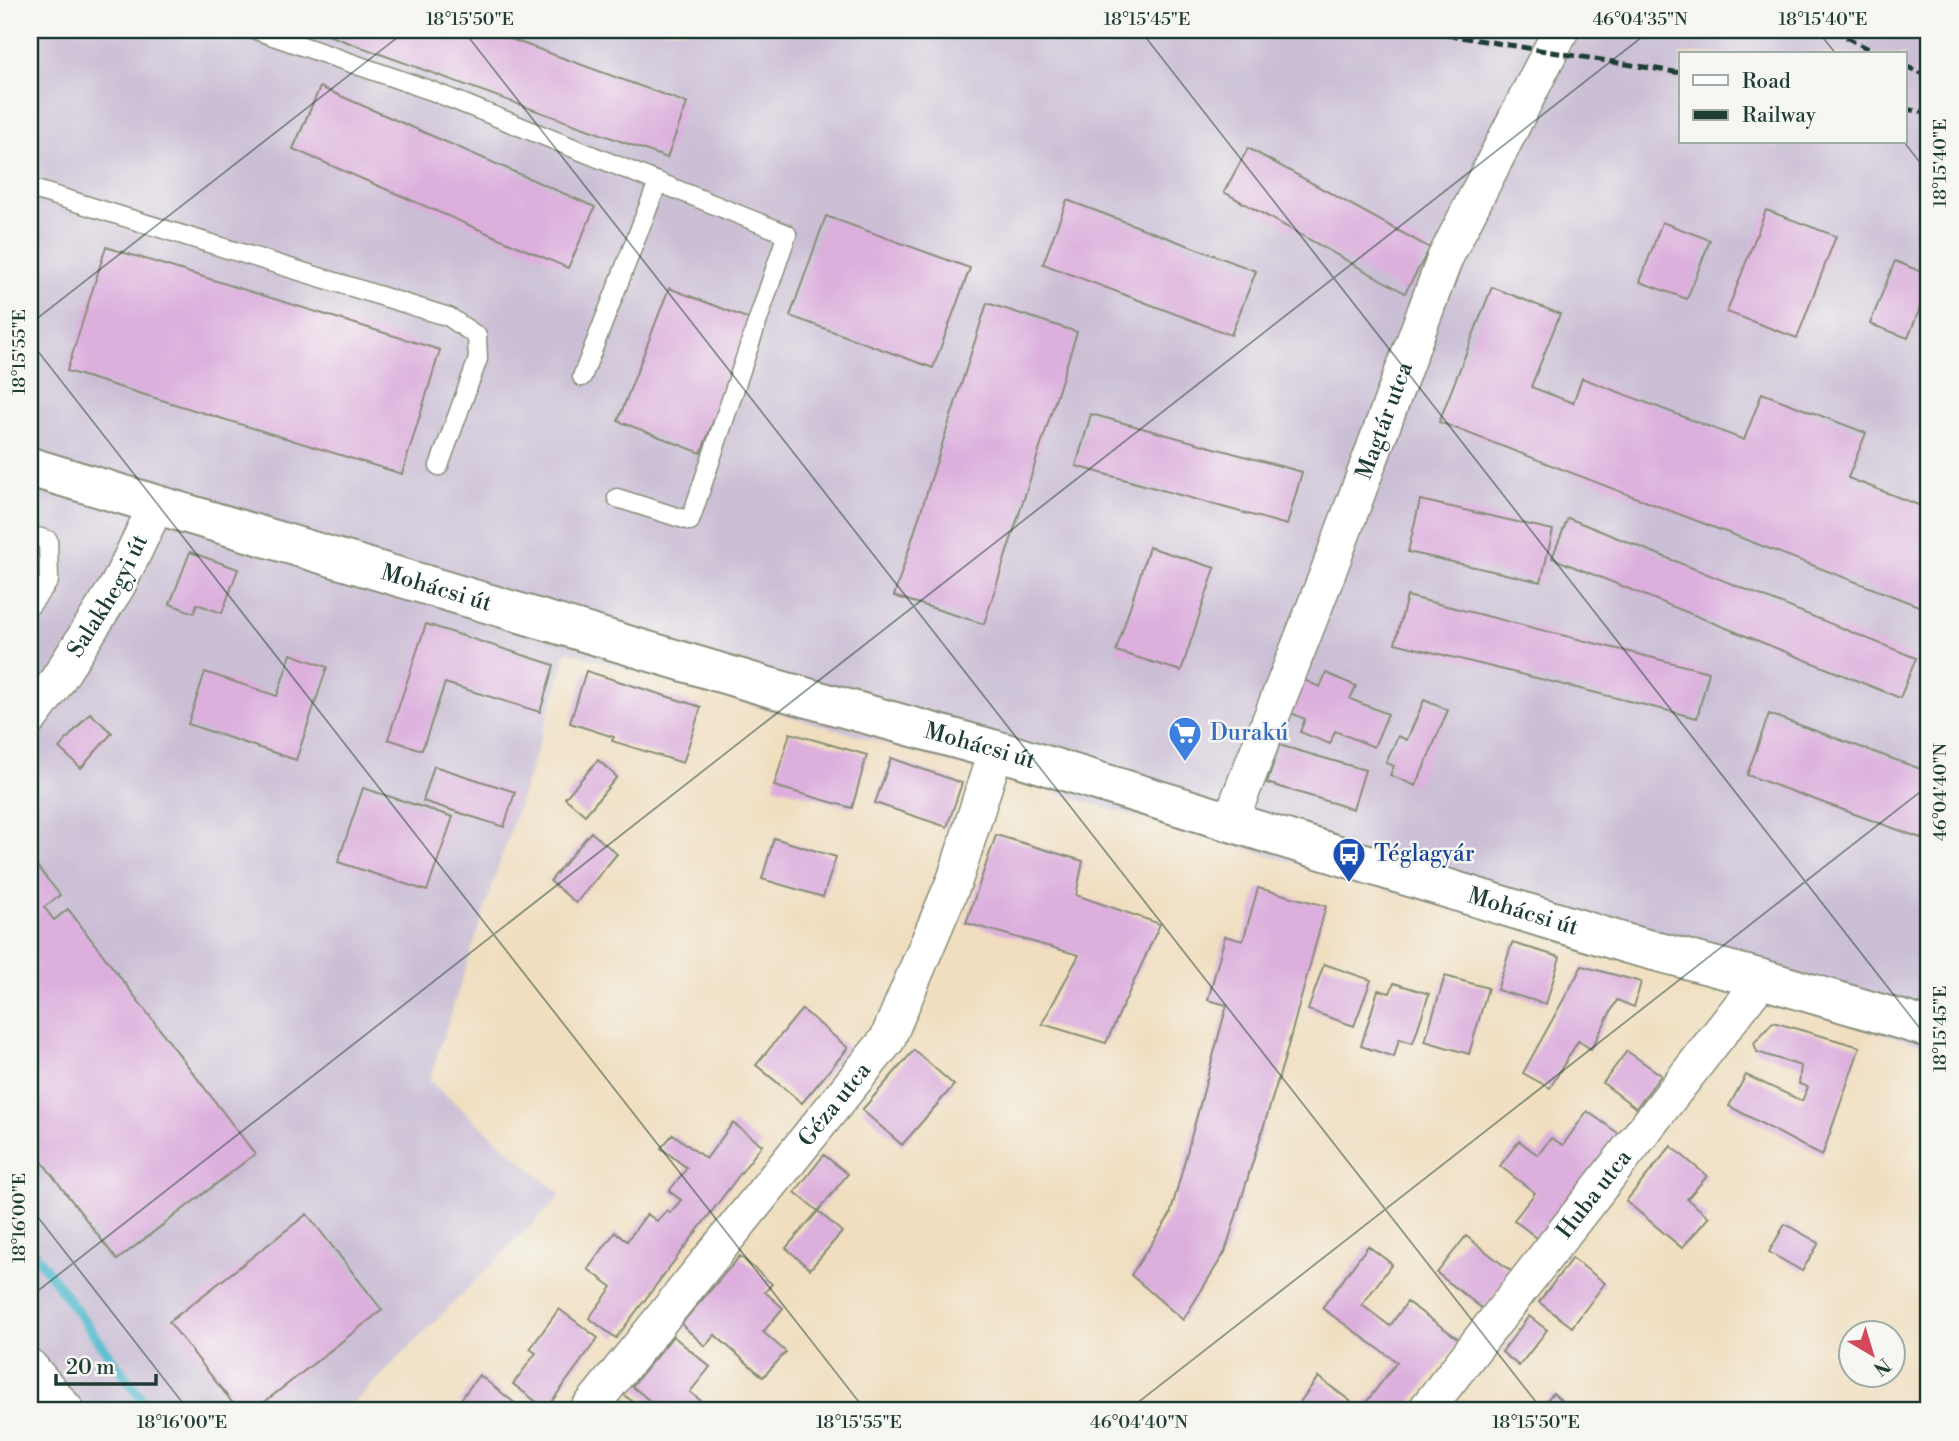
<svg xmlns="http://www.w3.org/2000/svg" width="1959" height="1441" viewBox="0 0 1959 1441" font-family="'Libre Bodoni',serif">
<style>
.industrial{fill:#cbbfd5;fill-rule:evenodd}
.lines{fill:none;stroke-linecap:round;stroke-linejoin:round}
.stream{stroke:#50bacd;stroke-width:10}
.building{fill:#dcafdd}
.service-casing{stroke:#888e7a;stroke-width:21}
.minor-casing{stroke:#888e7a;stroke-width:38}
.secondary-casing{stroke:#888e7a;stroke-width:42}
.service{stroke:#fff;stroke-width:18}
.minor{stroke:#fff;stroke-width:35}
.secondary{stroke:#fff;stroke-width:38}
.rail{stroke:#1f3d34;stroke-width:5;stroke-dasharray:10 5;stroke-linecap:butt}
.ticks{fill:none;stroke:#1f3d34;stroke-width:2;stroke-opacity:0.45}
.labels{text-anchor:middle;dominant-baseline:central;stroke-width:5;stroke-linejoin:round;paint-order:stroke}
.street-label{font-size:23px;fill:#1f3d34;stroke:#f6f6f2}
.shop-label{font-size:23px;fill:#366cbe;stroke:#f6f6f2;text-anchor:start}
.transit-label{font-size:23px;fill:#164399;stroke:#f6f6f2;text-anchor:start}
.neatline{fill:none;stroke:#1f3d34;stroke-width:2.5}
.ticks-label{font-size:18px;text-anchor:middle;fill:#1f3d34}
</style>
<rect width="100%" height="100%" fill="#f6f6f2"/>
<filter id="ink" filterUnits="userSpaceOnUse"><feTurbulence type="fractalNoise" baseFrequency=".0143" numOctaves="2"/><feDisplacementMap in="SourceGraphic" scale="14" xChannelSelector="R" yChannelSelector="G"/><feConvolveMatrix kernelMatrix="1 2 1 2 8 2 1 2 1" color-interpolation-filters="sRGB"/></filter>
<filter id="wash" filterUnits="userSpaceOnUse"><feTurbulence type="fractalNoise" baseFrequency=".00686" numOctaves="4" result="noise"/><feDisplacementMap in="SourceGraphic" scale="28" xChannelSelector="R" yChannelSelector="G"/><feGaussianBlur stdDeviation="1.57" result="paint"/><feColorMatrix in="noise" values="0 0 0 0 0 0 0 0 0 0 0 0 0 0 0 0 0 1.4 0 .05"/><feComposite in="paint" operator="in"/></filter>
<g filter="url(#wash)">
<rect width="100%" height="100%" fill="#f0debf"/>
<path class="industrial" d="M30,30H1929V1047L566,651L559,681L429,1081L561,1195L346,1411H30ZM1681,54H1905V142H1681Z"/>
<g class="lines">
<path class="stream" d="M30,1247L150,1411"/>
</g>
<g id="blocks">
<path class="building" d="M314,30H486L687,103L667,158Z
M320,87L595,207L568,268L293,149Z
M1248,148L1430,248L1405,293L1224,192Z
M1067,200L1256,271L1231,335L1043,264Z
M1766,210L1836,236L1797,338L1727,312Z
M826,216L970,268L933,368L790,316Z
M1662,222L1710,240L1687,299L1640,282Z
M106,247L440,350L402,474L67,371Z
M1895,261L1929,275V285L1908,338L1870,324Z
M1492,287L1560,314L1531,387L1573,403L1582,378L1744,440L1762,393L1866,433L1848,478L1929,509V610L1439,422Z
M669,288L752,320L701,453L618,421Z
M987,303L1077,332L984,624L894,596Z
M1091,414L1302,472L1287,525L1076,466Z
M1420,500L1553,530L1541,582L1408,552Z
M1568,518L1916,658L1900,698L1552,558Z
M1149,547L1215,568L1181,671L1116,651Z
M190,552L238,569L222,613L197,604L194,613L170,604Z
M1407,596L1709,672L1697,718L1395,643Z
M426,624L554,665L540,712L445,683L422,750L388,739Z
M291,654L327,667L296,760L188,724L205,672L277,696Z
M586,671L701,707L683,763L612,741L614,737L570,723Z
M1326,673L1356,686L1350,699L1388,714L1374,747L1335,731L1330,744L1300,732L1305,719L1291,713L1304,680L1320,687Z
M1424,700L1448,710L1416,786L1390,775L1394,766L1386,763L1398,736L1407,740Z
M90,713L112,733L81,768L59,748Z
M1769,714L1929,772V841L1747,775Z
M790,733L867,755L852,808L774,786Z
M1279,745L1365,770L1353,809L1267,783Z
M891,758L962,783L947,827L875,803Z
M598,760L617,777L585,815L565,798Z
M434,766L515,792L504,827L423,801Z
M363,788L453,817L427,891L338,862Z
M591,832L617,854L576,903L550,881Z
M996,835L1083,861L1076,895L1160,924L1106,1043L1042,1024L1079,955L966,923Z
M774,838L836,857L823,897L762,879Z
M37,866L60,895L44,907L54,920L68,909L255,1154L117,1260L30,1146V872Z
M1258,888L1326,906L1285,1057L1225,1252L1183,1320L1131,1275L1170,1215L1227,1005L1208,1000L1225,936L1243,941Z
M1512,943L1560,957L1546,1004L1497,990Z
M1324,964L1371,980L1354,1026L1308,1010Z
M1582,966L1641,982L1634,1007L1617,1000L1591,1049L1578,1041L1550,1088L1523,1073Z
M1445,976L1488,988L1469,1054L1425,1041Z
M1394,983L1429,994L1413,1043L1399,1039L1394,1057L1361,1046L1378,990L1390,993Z
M802,1009L848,1048L802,1103L756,1065Z
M1773,1022L1860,1047L1822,1156L1729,1106L1746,1075L1802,1101L1808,1087L1799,1084L1801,1066L1757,1052L1754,1043Z
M914,1050L954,1085L902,1145L862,1110Z
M1627,1051L1661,1075L1636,1108L1603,1083Z
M1587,1111L1622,1136L1542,1242L1514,1220L1535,1193L1500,1166L1519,1141L1538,1155L1551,1138L1563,1145Z
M733,1123L762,1145L616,1338L589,1318L612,1287L588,1269L615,1232L627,1241L647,1214L657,1221L667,1210L670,1213L681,1200L669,1191L687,1168L661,1148L673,1134L706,1159Z
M1671,1146L1707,1176L1687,1199L1709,1217L1682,1248L1626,1201Z
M824,1155L848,1174L818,1211L842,1232L810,1269L786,1248L818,1211L795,1192Z
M307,1214L382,1310L253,1411H239L169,1322Z
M1785,1224L1819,1243L1802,1271L1769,1252Z
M1466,1236L1512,1272L1483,1309L1437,1273Z
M1368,1246L1392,1264L1362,1305L1390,1326L1407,1302L1460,1340L1404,1411H1308L1309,1409L1300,1402L1318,1377L1361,1409L1397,1362L1322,1308Z
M740,1256L772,1284L765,1292L783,1308L763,1332L786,1352L763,1377L715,1335L705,1346L681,1324Z
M1572,1258L1605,1283L1572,1327L1539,1302Z
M559,1309L598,1338L546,1409L513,1384L536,1353L530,1349Z
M1529,1316L1547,1330L1519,1366L1502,1352Z
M673,1336L710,1367L690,1392L709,1407L706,1411H662L632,1386Z
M479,1375L525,1411H471L459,1402Z
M1553,1393L1574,1411H1537Z
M623,1394L644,1411H609Z"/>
</g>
</g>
<g filter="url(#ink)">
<use href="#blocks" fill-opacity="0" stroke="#888e7a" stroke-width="2"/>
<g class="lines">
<defs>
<path id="service" d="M256,30L432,91L787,234L690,521L617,498
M30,188L449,317L477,336L478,359L439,466
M582,377L658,182
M30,535L48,540L49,581L30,606"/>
<g id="minor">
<path id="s1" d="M30,718L53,687L118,585L156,506"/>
<path id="s2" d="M1230,822L1327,575L1445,258L1561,30"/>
<path d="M30,1367L67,1411"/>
<path id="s3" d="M587,1411L887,1040L955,879L996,750"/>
<path id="s4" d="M1425,1411L1762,979"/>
</g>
<g id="secondary">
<path id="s5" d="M30,467L765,686L996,750L1628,944L1762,979L1929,1028"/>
</g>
</defs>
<use href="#service" class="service-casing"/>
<use href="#minor" class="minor-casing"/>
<use href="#secondary" class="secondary-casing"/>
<use href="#service" class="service"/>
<use href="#minor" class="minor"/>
<use href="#secondary" class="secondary"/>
<path class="rail" d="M1417,30L1681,73
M1833,30L1878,54
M1905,66L1929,76
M1905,109L1929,113"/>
</g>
</g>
<path class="ticks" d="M463,30L1543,1411M1140,30L1929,1040M1817,30L1836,54M1904,142L1929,174M30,324L407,30M30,341L866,1411M30,1207L189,1411M30,1297L1651,30M1127,1411L1929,785"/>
<defs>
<symbol id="supermarket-pin" viewBox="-11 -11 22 30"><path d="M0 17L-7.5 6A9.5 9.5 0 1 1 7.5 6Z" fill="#3f7fe0" stroke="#f6f6f2"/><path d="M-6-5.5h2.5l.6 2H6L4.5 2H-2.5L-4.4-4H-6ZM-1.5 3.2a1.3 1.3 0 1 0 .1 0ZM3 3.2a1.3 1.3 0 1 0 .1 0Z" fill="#fff"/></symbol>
<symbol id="bus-pin" viewBox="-11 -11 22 30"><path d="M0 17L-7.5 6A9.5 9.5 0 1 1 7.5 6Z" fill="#1a4fb4" stroke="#f6f6f2"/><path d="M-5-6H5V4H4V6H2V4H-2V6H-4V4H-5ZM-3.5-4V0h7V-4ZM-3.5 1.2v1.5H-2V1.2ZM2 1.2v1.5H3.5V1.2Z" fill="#fff"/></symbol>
</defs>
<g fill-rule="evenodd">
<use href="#supermarket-pin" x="1166" y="714" width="38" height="52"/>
<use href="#bus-pin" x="1330" y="835" width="38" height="52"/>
</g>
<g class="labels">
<g class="street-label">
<text stroke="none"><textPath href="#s2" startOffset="430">Magtár utca</textPath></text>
<text stroke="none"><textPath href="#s5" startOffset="424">Mohácsi út</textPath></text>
<text stroke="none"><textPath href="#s1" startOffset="145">Salakhegyi út</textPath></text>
<text stroke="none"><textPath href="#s5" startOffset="990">Mohácsi út</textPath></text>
<text stroke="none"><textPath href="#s5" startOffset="1558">Mohácsi út</textPath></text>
<text stroke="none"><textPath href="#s3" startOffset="394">Géza utca</textPath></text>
<text stroke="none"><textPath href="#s4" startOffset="275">Huba utca</textPath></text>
</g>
<g class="shop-label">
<text x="1210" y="733">Durakú</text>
</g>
<g class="transit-label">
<text x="1374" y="854">Téglagyár</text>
</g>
</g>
<rect width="1959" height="1441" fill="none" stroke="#f6f6f2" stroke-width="77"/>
<rect x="1679" y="52" width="228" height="91" fill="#f6f6f2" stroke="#a0aca6" stroke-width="2"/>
<rect x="1693" y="75" width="35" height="10" fill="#ffffff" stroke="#a0aca6" stroke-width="2"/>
<text x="1742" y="88" font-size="21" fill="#1f3d34">Road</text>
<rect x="1693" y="110" width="35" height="10" fill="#1f3d34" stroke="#a0aca6" stroke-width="2"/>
<text x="1742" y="122" font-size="21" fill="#1f3d34">Railway</text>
<g transform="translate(1872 1354) rotate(142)"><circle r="33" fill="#f6f6f2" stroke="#a0aca6" stroke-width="2"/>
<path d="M0-5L12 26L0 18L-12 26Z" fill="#d1495b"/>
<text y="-10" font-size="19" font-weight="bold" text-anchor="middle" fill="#1f3d34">N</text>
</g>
<path d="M56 1374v10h100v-10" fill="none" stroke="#1f3d34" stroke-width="3.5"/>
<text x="66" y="1374" font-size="21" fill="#1f3d34" stroke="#f6f6f2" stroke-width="5" paint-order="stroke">20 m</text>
<rect x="38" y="38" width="1882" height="1364" class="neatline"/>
<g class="ticks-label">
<text x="470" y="25">18°15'50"E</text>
<text x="1147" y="25">18°15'45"E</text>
<text x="1640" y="25">46°04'35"N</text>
<text x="1823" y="25">18°15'40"E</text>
<text transform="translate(1940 163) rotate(-90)" y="6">18°15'40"E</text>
<text transform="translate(19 352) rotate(-90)" y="6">18°15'55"E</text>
<text transform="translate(1940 792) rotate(-90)" y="6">46°04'40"N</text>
<text transform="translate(1940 1029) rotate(-90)" y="6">18°15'45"E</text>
<text transform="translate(19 1218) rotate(-90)" y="6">18°16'00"E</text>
<text x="182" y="1428">18°16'00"E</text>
<text x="859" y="1428">18°15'55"E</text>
<text x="1139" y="1428">46°04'40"N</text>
<text x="1536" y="1428">18°15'50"E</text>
</g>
</svg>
